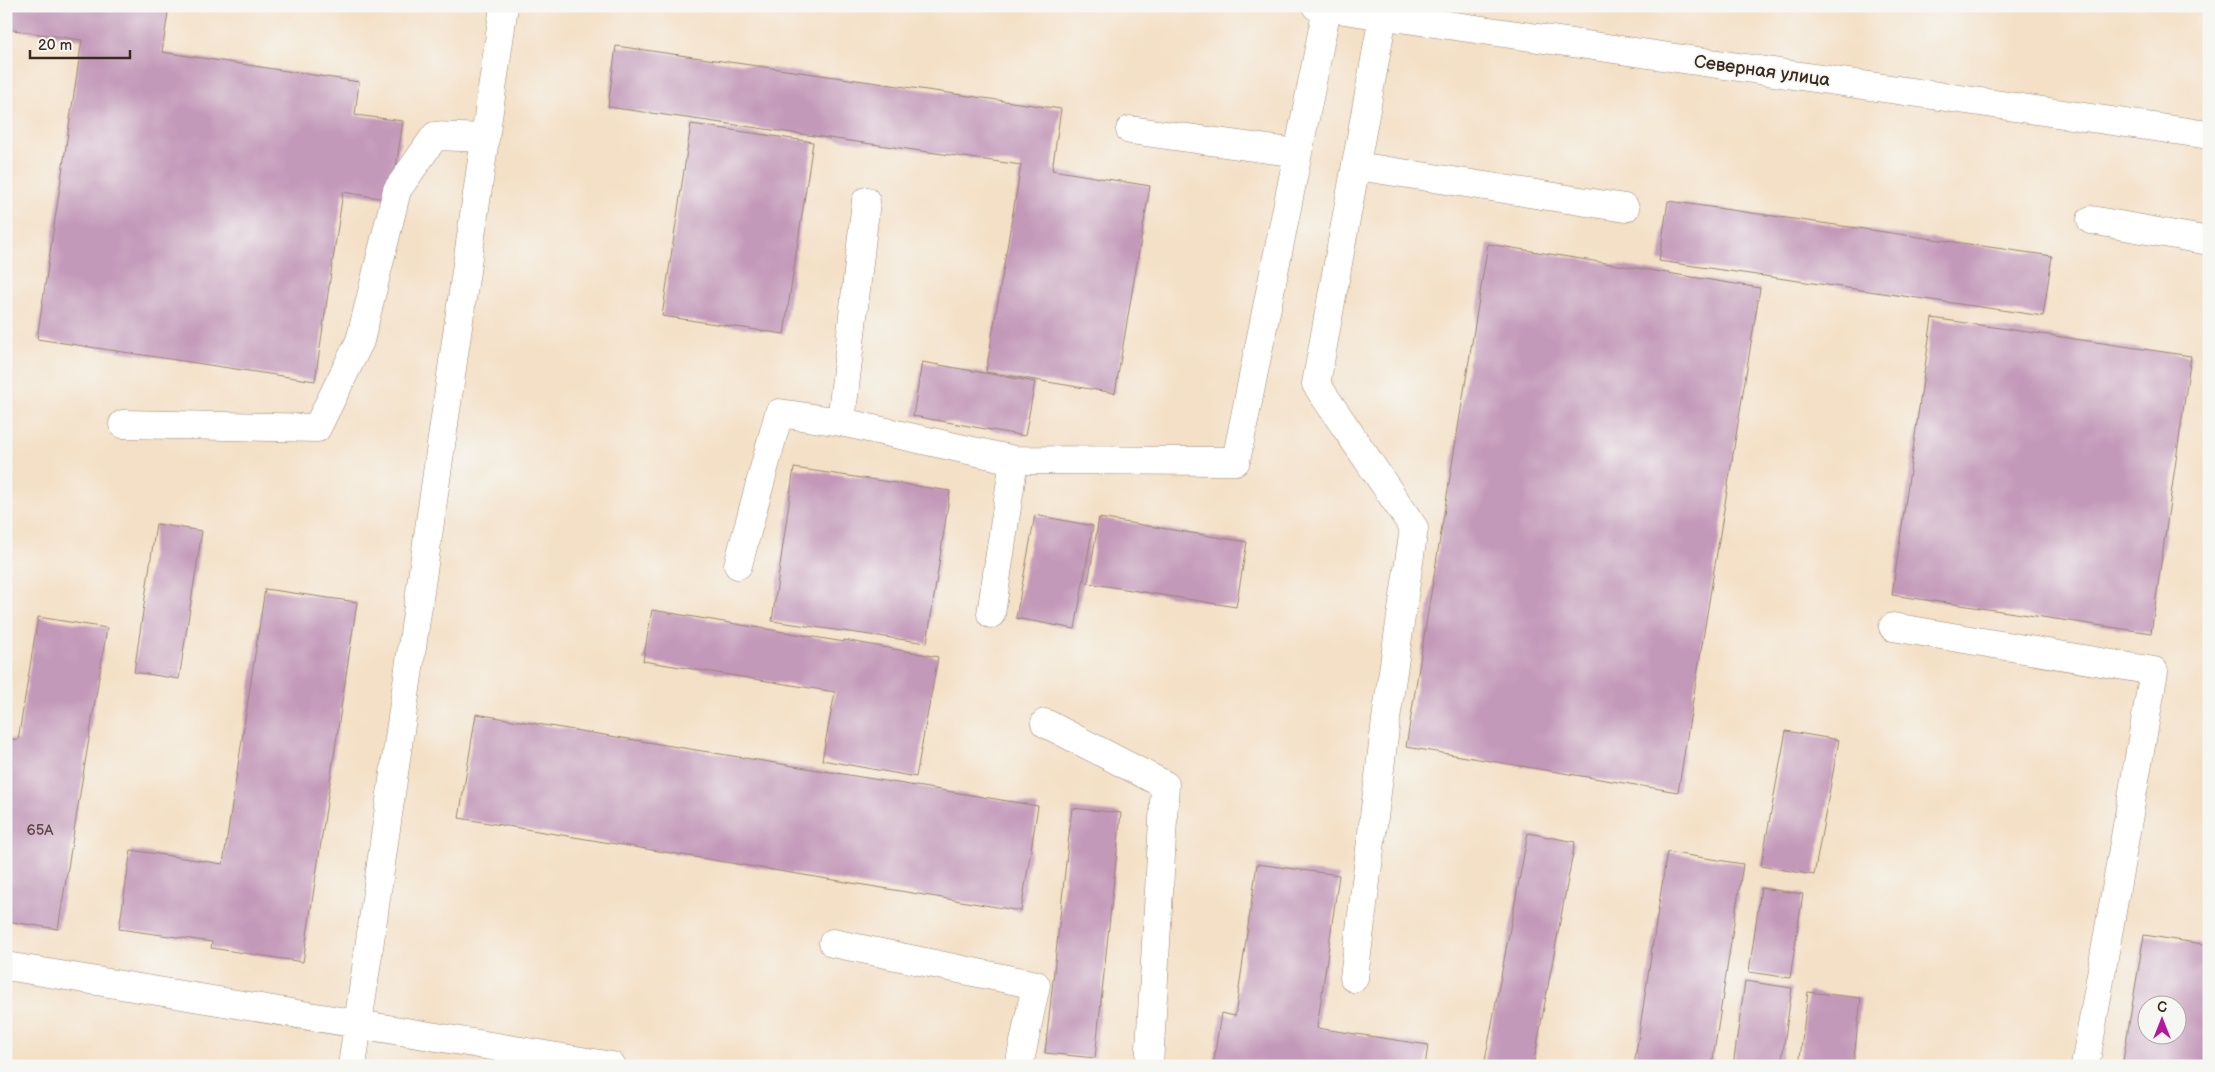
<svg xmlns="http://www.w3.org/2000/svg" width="2215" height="1072" viewBox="0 0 2215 1072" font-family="'Balsamiq Sans',sans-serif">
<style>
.building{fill:#c399b9;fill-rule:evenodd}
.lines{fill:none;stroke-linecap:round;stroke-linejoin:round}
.minor-casing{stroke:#988572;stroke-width:29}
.minor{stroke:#fff;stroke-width:28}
.labels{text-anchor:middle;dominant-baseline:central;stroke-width:4;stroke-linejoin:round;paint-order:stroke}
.number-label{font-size:15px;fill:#5d4645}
.street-label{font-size:18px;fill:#3b2a1e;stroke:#f6f6f2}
</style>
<rect width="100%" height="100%" fill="#f6f6f2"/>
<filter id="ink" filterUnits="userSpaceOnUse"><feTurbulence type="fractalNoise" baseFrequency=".02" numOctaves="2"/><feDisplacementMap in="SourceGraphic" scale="10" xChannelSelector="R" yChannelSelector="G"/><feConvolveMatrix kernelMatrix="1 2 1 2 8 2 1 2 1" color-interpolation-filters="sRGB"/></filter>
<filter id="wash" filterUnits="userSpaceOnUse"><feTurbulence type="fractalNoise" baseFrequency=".0096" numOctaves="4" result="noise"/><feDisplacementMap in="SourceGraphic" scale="20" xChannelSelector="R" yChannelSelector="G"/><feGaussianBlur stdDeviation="1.12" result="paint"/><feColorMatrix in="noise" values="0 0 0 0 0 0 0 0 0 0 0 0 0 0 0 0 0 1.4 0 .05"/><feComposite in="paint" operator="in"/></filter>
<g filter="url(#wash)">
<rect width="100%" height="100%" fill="#f4e0c6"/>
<g id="blocks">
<path class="building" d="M6,6H169L162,52L359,82L355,115L403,121L391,200L343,192L315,381L37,339L82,40L6,29Z
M616,46L1061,109L1052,170L1150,186L1115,393L986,372L1021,165L608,107Z
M691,124L813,142L784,334L662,316Z
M1668,201L2052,256L2043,316L1659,261Z
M1488,244L1760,288L1678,792L1406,747Z
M1932,318L2191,356L2151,633L1892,595Z
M922,362L1035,382L1025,436L913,416Z
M794,468L950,491L927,643L772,621Z
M1035,515L1093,526L1075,629L1016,618Z
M1099,518L1247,542L1236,607L1088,583Z
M156,524L202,531L179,679L134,672Z
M265,589L357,602L303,962L211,948L212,942L119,929L131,850L223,864Z
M652,610L844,642V640L938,657L916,777L822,760L835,692L643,661Z
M38,617L107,628L58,929L6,921V738L18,740Z
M476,714L1038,806L1021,911L459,818Z
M1786,731L1839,740L1814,875L1761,866Z
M1072,808L1121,813L1095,1058L1045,1053Z
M1528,833L1575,842L1533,1066H1484Z
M1667,852L1743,864L1712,1066H1634Z
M1257,864L1339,875L1317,1028L1428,1045L1425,1066H1213L1221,1013L1235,1016Z
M1761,888L1803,894L1790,978L1749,972Z
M2144,935L2209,945V1066H2122ZM2148,1004H2178V1034H2148Z
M1745,981L1792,988L1781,1066H1733Z
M1808,992L1861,998L1853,1066H1799Z"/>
</g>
</g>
<g filter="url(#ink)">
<use href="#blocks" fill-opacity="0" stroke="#988572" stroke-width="1"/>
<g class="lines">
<defs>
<path id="minor" d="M1316,6L2209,135
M1130,130L1298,153L1327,8
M1357,166L1625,208
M866,201L841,422L1014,460
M2091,220L2209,241
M123,424L317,428L360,341L397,190L435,136L485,138
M738,565L779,413L841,422
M991,614L1014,460L1236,461L1298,153
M1893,627L2154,671L2085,1066
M1045,723L1165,785L1149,1066
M833,943L1036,985L1019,1066
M6,966L612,1066
M1354,978L1387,712L1414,528L1316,384L1383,16
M352,1066L504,6"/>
</defs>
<use href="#minor" class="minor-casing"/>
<use href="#minor" class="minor"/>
</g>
</g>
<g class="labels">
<g class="number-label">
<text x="40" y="830">65А</text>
</g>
<g class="street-label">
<text transform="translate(1762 71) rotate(8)">Северная улица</text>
</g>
</g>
<rect width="2215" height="1072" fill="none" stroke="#f6f6f2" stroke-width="25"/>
<g transform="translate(2162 1020)"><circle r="24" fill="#f6f6f2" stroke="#aba49d"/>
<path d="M0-4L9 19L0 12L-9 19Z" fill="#b5179e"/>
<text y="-8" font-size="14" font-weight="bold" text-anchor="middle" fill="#3b2a1e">С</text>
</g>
<path d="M30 50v8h100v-8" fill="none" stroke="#3b2a1e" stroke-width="2.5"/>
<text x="38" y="50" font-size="15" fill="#3b2a1e" stroke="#f6f6f2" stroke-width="4" paint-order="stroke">20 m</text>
</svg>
